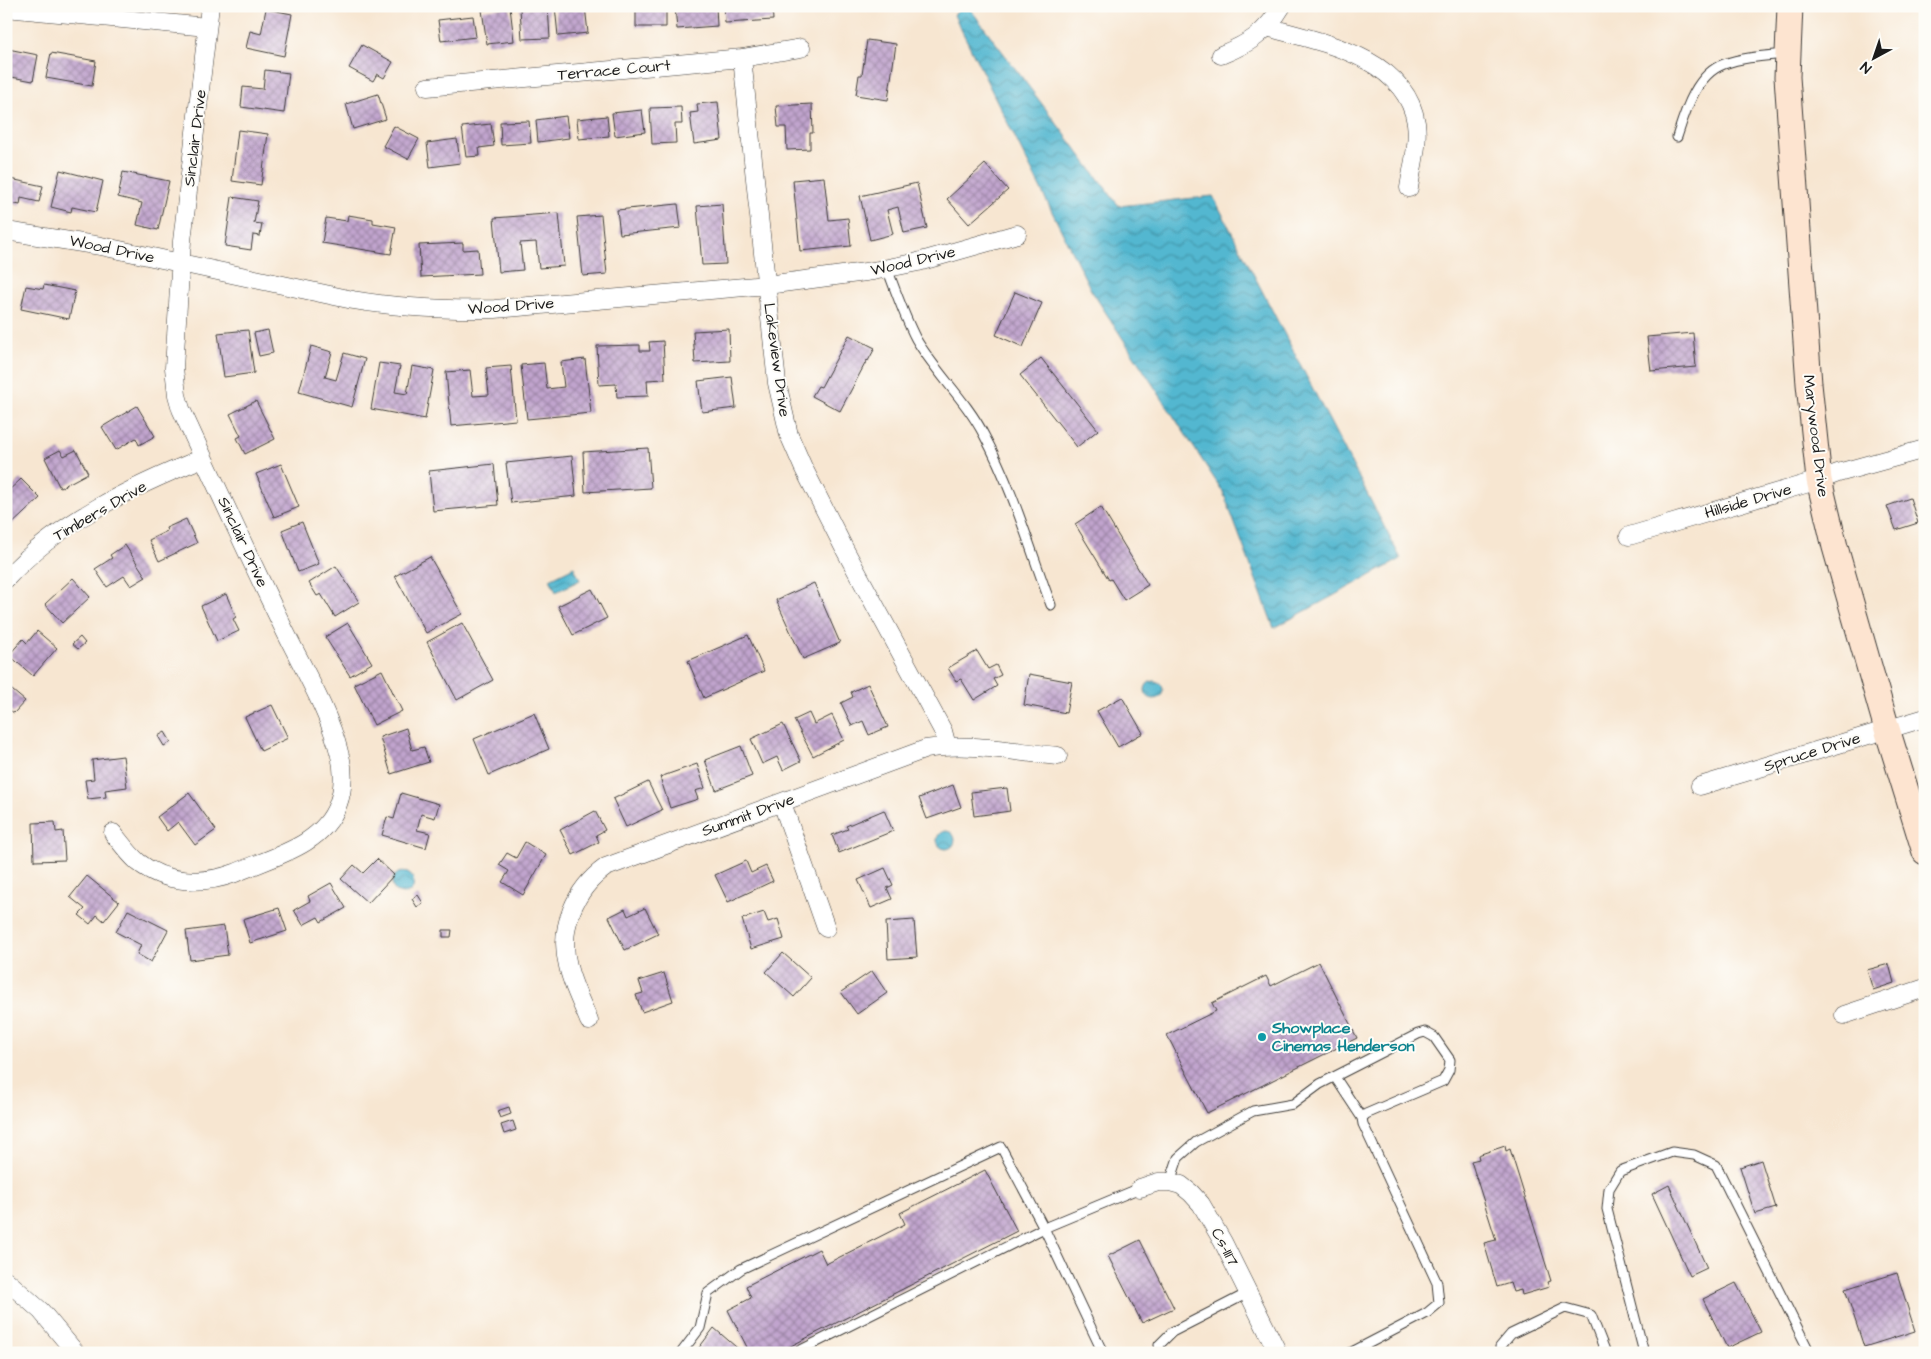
<svg xmlns="http://www.w3.org/2000/svg" width="1931" height="1359" viewBox="0 0 1931 1359" font-family="'Architects Daughter',sans-serif">
<style>
.water{fill:url(#water-waves);stroke:#376a76}
.building{fill:url(#building-cross-hatch)}
.lines{fill:none;stroke-linecap:round;stroke-linejoin:round}
.lane-casing{stroke:#3d3a37;stroke-width:11}
.street-casing{stroke:#3d3a37;stroke-width:19}
.secondary-casing{stroke:#3d3a37;stroke-width:27}
.lane{stroke:#fff;stroke-width:9}
.street{stroke:#fff;stroke-width:18}
.secondary{stroke:#fde4d0;stroke-width:25}
.culture-dot{fill:#0f9aa8;stroke:#fdfcf7;stroke-width:2}
.labels{text-anchor:middle;dominant-baseline:central;stroke-width:4;stroke-linejoin:round;paint-order:stroke}
.street-label{font-size:16px;fill:#1c1c1c;stroke:#fdfcf7}
.culture-label{font-size:16px;font-weight:bold;fill:#0d838f;stroke:#fdfcf7;text-anchor:start}
</style>
<defs>
<pattern id="water-waves" width="16" height="10" patternUnits="userSpaceOnUse" patternTransform="scale(1.25)"><rect width="16" height="10" fill="#52b7d0"/><path d="M0 5q4-4 8 0t8 0" fill="none" stroke="#4394a8"/></pattern>
<pattern id="building-cross-hatch" width="8" height="8" patternUnits="userSpaceOnUse" patternTransform="scale(1.25)"><rect width="8" height="8" fill="#c1a4ce"/><path d="M0 0l8 8M0 8l8-8" fill="none" stroke="#9c85a6"/></pattern>
</defs>
<rect width="100%" height="100%" fill="#fdfcf7"/>
<filter id="ink" filterUnits="userSpaceOnUse"><feTurbulence type="fractalNoise" baseFrequency=".02" numOctaves="2"/><feDisplacementMap in="SourceGraphic" scale="10" xChannelSelector="R" yChannelSelector="G"/><feConvolveMatrix kernelMatrix="1 2 1 2 8 2 1 2 1" color-interpolation-filters="sRGB"/></filter>
<filter id="wash" filterUnits="userSpaceOnUse"><feTurbulence type="fractalNoise" baseFrequency=".0096" numOctaves="4" result="noise"/><feDisplacementMap in="SourceGraphic" scale="20" xChannelSelector="R" yChannelSelector="G"/><feGaussianBlur stdDeviation="1.12" result="paint"/><feColorMatrix in="noise" values="0 0 0 0 0 0 0 0 0 0 0 0 0 0 0 0 0 1.4 0 .05"/><feComposite in="paint" operator="in"/></filter>
<g filter="url(#wash)">
<rect width="100%" height="100%" fill="#f7e6d1"/>
<path class="water" d="M963,6H968L1119,206L1213,196L1401,559L1274,628L1223,492L1091,290L954,15Z
M574,567L580,580L556,592L550,579Z
M1145 690a9 9 0 1 1 18 0a9 9 0 1 1-18 0Z
M937 840a9 9 0 1 1 18 0a9 9 0 1 1-18 0Z
M392 883a11 11 0 1 1 22 0a11 11 0 1 1-22 0Z"/>
<g id="blocks">
<path class="building" d="M555,6H585L588,33L558,36Z
M636,6H666V27H636Z
M716,6L717,26L677,29L675,7Z
M724,6H772L773,20L725,23Z
M510,7L514,41L487,44L482,10Z
M548,7L550,38L522,39L520,9Z
M266,9L292,14L284,56L246,48L250,31L261,34Z
M473,16L476,37L441,41L438,20Z
M867,40L896,44L888,100L856,95L859,75H862Z
M362,45L393,62L384,78L377,74L373,81L349,68Z
M8,49L38,55L33,81L6,76Z
M51,53L96,61L92,86L46,78Z
M265,70L289,73L284,113L241,107L243,87L263,89Z
M378,94L386,119L353,129L346,104Z
M718,102L722,140L694,144L690,113L698,112L697,104Z
M812,104L813,133H810V149L787,150L786,127H778L776,106Z
M681,107L682,124H675L676,143L652,144L650,108Z
M642,110L645,132L615,136L612,113Z
M566,116L569,138L538,142L536,120Z
M607,116L609,136L579,139L577,119Z
M529,121L531,143L501,145L500,122Z
M491,124L494,146L479,148L480,156L466,157L462,127Z
M394,126L419,139L408,159L383,146Z
M238,130L268,134L261,185L232,181Z
M457,139L460,163L430,167L427,143Z
M985,164L1008,190L969,224L947,199Z
M60,170L103,181L96,212L72,207L71,212L51,207Z
M123,172L169,181L158,230L137,225L142,203L118,197Z
M824,177L829,220L848,218L851,246L800,251L793,180Z
M6,178L43,186L39,202L21,198L20,205L6,202Z
M917,183L927,228L904,233L898,207L887,210L893,234L870,240L860,196Z
M232,197L258,201L254,223L262,224L260,236L253,235L251,250L225,246Z
M678,204L681,228L620,234L617,210Z
M722,204L726,264L702,265L697,206Z
M559,213L564,266L539,268L536,242L520,243L523,270L499,272L494,218Z
M348,215L373,219V223L396,227L391,254L322,243L326,218L347,221Z
M601,215L607,274L583,276L577,217Z
M463,243V250L478,249L480,274L421,277L419,245Z
M44,285L75,291L69,319L21,309L26,286L43,289Z
M1015,292L1042,303L1023,347L996,335Z
M729,329L730,361L695,363L693,331Z
M248,330L254,373L224,377L218,333Z
M268,330L273,353L259,356L254,333Z
M1693,333L1696,367L1651,371L1647,337Z
M849,335L875,348L868,361L867,360L840,411L812,396L818,386L821,387Z
M663,341L665,379L647,380L648,396L617,397L616,384L599,385L597,346L640,345V351H650L649,342Z
M311,346L332,352L325,377L336,380L344,353L365,359L352,407L299,392Z
M1041,358L1098,430L1077,447L1020,375Z
M585,359L591,413L527,419L521,365L544,363L547,389L564,387L561,362Z
M379,363L400,366L395,392L407,394L412,366L434,370L425,419L371,409Z
M511,366L516,420L451,426L446,372L470,370L473,396L489,395L486,368Z
M732,377L736,408L702,412L698,381Z
M256,401L275,439L245,454L237,438L241,436L230,414Z
M137,406L155,436L139,445L136,438L116,450L102,427Z
M648,448L651,488L585,492L583,452Z
M60,450L64,456L76,450L88,473L60,488L45,458Z
M572,456L576,496L511,503L506,463Z
M281,464L299,507L274,517L256,474Z
M494,464L498,505L433,511L429,471Z
M21,479L40,498L8,528L6,526V493Z
M1910,498L1918,523L1896,530L1887,506Z
M1101,507L1148,585L1124,600L1111,579L1109,580L1075,524Z
M186,519L197,543L159,561L149,540L167,531L166,528Z
M302,522L319,564L298,572L282,530Z
M125,545L146,577L131,586L124,576L107,587L95,569L112,558L110,555Z
M430,557L462,614L426,633L395,576Z
M336,566L359,602L335,617L321,594L317,596L309,583Z
M73,578L90,597L62,623L45,604Z
M814,583L840,643L803,659L776,600Z
M592,589L607,618L573,635L558,606Z
M226,594L236,617L233,619L239,631L217,641L201,606Z
M348,623L372,663L350,676L325,637Z
M462,623L493,680L457,700L427,642Z
M37,631L57,648L33,676L9,655L23,639L27,643Z
M748,635L764,671L704,698L688,661Z
M80,637L85,643L78,649L72,644Z
M977,651L988,669L996,665L1001,675L993,679L997,686L974,700L961,679L956,681L948,668Z
M382,670L402,711L374,725L354,684Z
M1029,674L1072,682L1066,713L1024,705Z
M868,684L888,727L869,735L863,721L852,726L841,703L853,697L851,692Z
M6,685L25,701L14,713L8,709L6,711Z
M1122,697L1143,733L1118,747L1097,711Z
M272,705L288,738L261,751L245,717Z
M534,713L549,749L489,775L474,739Z
M809,713L814,724L832,715L844,740L813,756L794,720Z
M783,724L801,761L783,770L777,757L762,764L751,739Z
M406,728L412,750L424,747L429,762L391,774L380,737Z
M165,732L171,742L164,746L158,736Z
M741,746L752,776L716,790L705,760Z
M123,756L127,787L105,790L106,797L88,799L85,780L94,779L92,760Z
M697,764L705,788L695,791L698,799L670,808L660,777Z
M648,782L662,810L626,827L613,799Z
M953,785L961,807L927,819L919,798Z
M1007,788L1010,811L974,816L971,792Z
M189,793L216,830L195,845L178,822L167,831L157,817Z
M401,793L439,804L435,818L421,814L417,830L430,833L426,848L382,835L387,817L394,819Z
M884,810L893,831L839,853L832,835L848,829L846,826Z
M595,811L605,830L596,835L599,842L573,855L560,830Z
M55,822L56,832L63,831L65,860L34,861L33,823Z
M525,842L546,855L523,895L502,882L509,871L499,865L507,853L516,858Z
M377,859L394,875L368,903L341,879L354,865L363,873Z
M746,861L751,873L766,866L773,881L728,902L715,875Z
M885,868L893,885L887,888L892,899L871,908L858,880Z
M87,876L119,902L104,921L97,915L90,924L79,915L85,909L70,897Z
M331,883L346,908L321,922L318,917L303,925L294,910L310,901L308,896Z
M418,895L423,903L417,907L412,899Z
M279,908L287,931L250,943L243,919Z
M645,908L658,934L625,950L609,917L625,909L628,916Z
M128,910L168,930L151,962L137,954L141,945L116,932Z
M764,912L768,922L778,919L784,939L751,949L742,919Z
M914,920L917,957L888,959L886,922Z
M224,926L228,955L190,960L186,931Z
M443,930H452L451,937H443Z
M783,953L811,978L794,997L766,972Z
M1319,962L1357,1038L1207,1113L1167,1035L1216,1011L1212,1003L1266,976L1271,986Z
M1889,964L1894,983L1873,990L1867,970Z
M872,971L887,993L857,1014L841,992Z
M664,973L673,1001L642,1012L636,995L643,993L639,981Z
M509,1107L511,1114L500,1118L497,1111Z
M513,1121L516,1130L504,1134L501,1125Z
M1505,1146L1506,1151L1510,1149L1551,1281L1547,1282L1549,1287L1522,1295L1521,1290L1513,1292L1510,1283L1497,1287L1484,1243L1496,1240L1471,1161L1479,1159L1478,1155Z
M1761,1160L1776,1208L1755,1214L1740,1167Z
M985,1170L1017,1231L777,1353H750L728,1310L751,1298L746,1286L819,1249L826,1264L905,1224L900,1213Z
M1669,1185L1707,1268L1690,1276L1652,1194Z
M1140,1240L1174,1308L1142,1323L1108,1256Z
M1897,1273L1915,1331L1864,1347L1845,1289Z
M1736,1283L1761,1332L1727,1348L1703,1299Z
M714,1328L743,1353H695Z"/>
</g>
</g>
<g filter="url(#ink)">
<use href="#blocks" fill-opacity="0" stroke="#3d3a37" stroke-width="1"/>
<g class="lines">
<defs>
<path id="lane" d="M1677,137C1685,112 1696,74 1724,64C1743,57 1765,56 1785,54
M887,268C896,292 904,316 916,339C936,373 966,400 984,435C1013,489 1030,549 1051,605
M1335,1077L1362,1118
M1170,1182L1178,1158L1196,1142L1253,1111L1293,1104L1320,1084L1418,1034L1425,1032L1434,1037L1450,1060L1449,1070L1443,1081L1366,1114L1362,1118L1363,1124L1437,1283L1439,1303L1427,1313L1350,1353
M681,1353L700,1328L708,1293L741,1269L1001,1147L1044,1228L1103,1353
M795,1353L1044,1228L1140,1188
M1161,1353L1159,1345L1172,1332L1248,1293
M1502,1353L1500,1347L1511,1334L1565,1308L1591,1315L1606,1353
M1644,1353L1607,1209L1609,1189L1620,1171L1672,1152L1694,1155L1716,1165L1810,1353"/>
<path id="street" d="M6,8L207,27
M1267,27C1320,42 1406,57 1416,123C1419,144 1412,167 1409,188
M1221,55C1250,43 1265,34 1282,6
M742,58L777,383L789,435L803,467L845,550L943,731L947,746
M427,87L742,58L801,48
M6,231L101,246L353,300C400,308 447,310 495,309L767,285L873,271L918,262L1017,234
M1629,536L1819,480L1838,473L1925,449
M6,579C59,521 132,487 203,458
M1700,786L1925,718
M782,803L826,928
M113,833C121,843 129,854 138,862C166,884 203,885 235,873C272,857 323,846 338,804C344,788 344,768 339,752C329,711 300,663 282,625C247,553 214,481 181,409L177,395L174,368L182,241L210,6
M1844,1015L1925,988
M589,1021C582,1003 572,985 568,966C558,928 575,889 606,867L926,749C970,742 1014,752 1058,756
M1140,1188L1158,1182H1170L1181,1185L1191,1193L1201,1204L1223,1242L1278,1353
M6,1280L41,1311L76,1353"/>
<path id="secondary" d="M1790,6L1787,77L1809,384L1819,480L1835,547L1887,729L1925,852"/>
</defs>
<use href="#lane" class="lane-casing"/>
<use href="#street" class="street-casing"/>
<use href="#secondary" class="secondary-casing"/>
<use href="#lane" class="lane"/>
<use href="#street" class="street"/>
<use href="#secondary" class="secondary"/>
</g>
</g>
<circle class="culture-dot" cx="1262" cy="1037" r="5"/>
<g class="labels">
<g class="street-label">
<text transform="translate(614 70) rotate(-5)">Terrace Court</text>
<text transform="translate(195 138) rotate(-83)">Sinclair Drive</text>
<text transform="translate(112 249) rotate(12)">Wood Drive</text>
<text transform="translate(913 261) rotate(-13)">Wood Drive</text>
<text transform="translate(511 306) rotate(-4)">Wood Drive</text>
<text transform="translate(777 360) rotate(82)">Lakeview Drive</text>
<text transform="translate(1816 436) rotate(83)">Marywood Drive</text>
<text transform="translate(1748 501) rotate(-16)">Hillside Drive</text>
<text transform="translate(100 511) rotate(-30)">Timbers Drive</text>
<text transform="translate(243 542) rotate(65)">Sinclair Drive</text>
<text transform="translate(1812 752) rotate(-17)">Spruce Drive</text>
<text transform="translate(748 815) rotate(-20)">Summit Drive</text>
<text transform="translate(1225 1247) rotate(62)">Cs-1117</text>
</g>
<g class="culture-label">
<text x="1272" y="1028">Showplace<tspan x="1272" dy="18">Cinemas Henderson</tspan></text>
</g>
</g>
<rect width="1931" height="1359" fill="none" stroke="#fdfcf7" stroke-width="25"/>
<g transform="translate(1874 58) rotate(220)" stroke="#fdfcf7" stroke-width="4" paint-order="stroke">
<path d="M0-4L9 19L0 12L-9 19Z" fill="#1c1c1c"/>
<text y="-8" font-size="14" font-weight="bold" text-anchor="middle" fill="#1c1c1c">N</text>
</g>
</svg>
